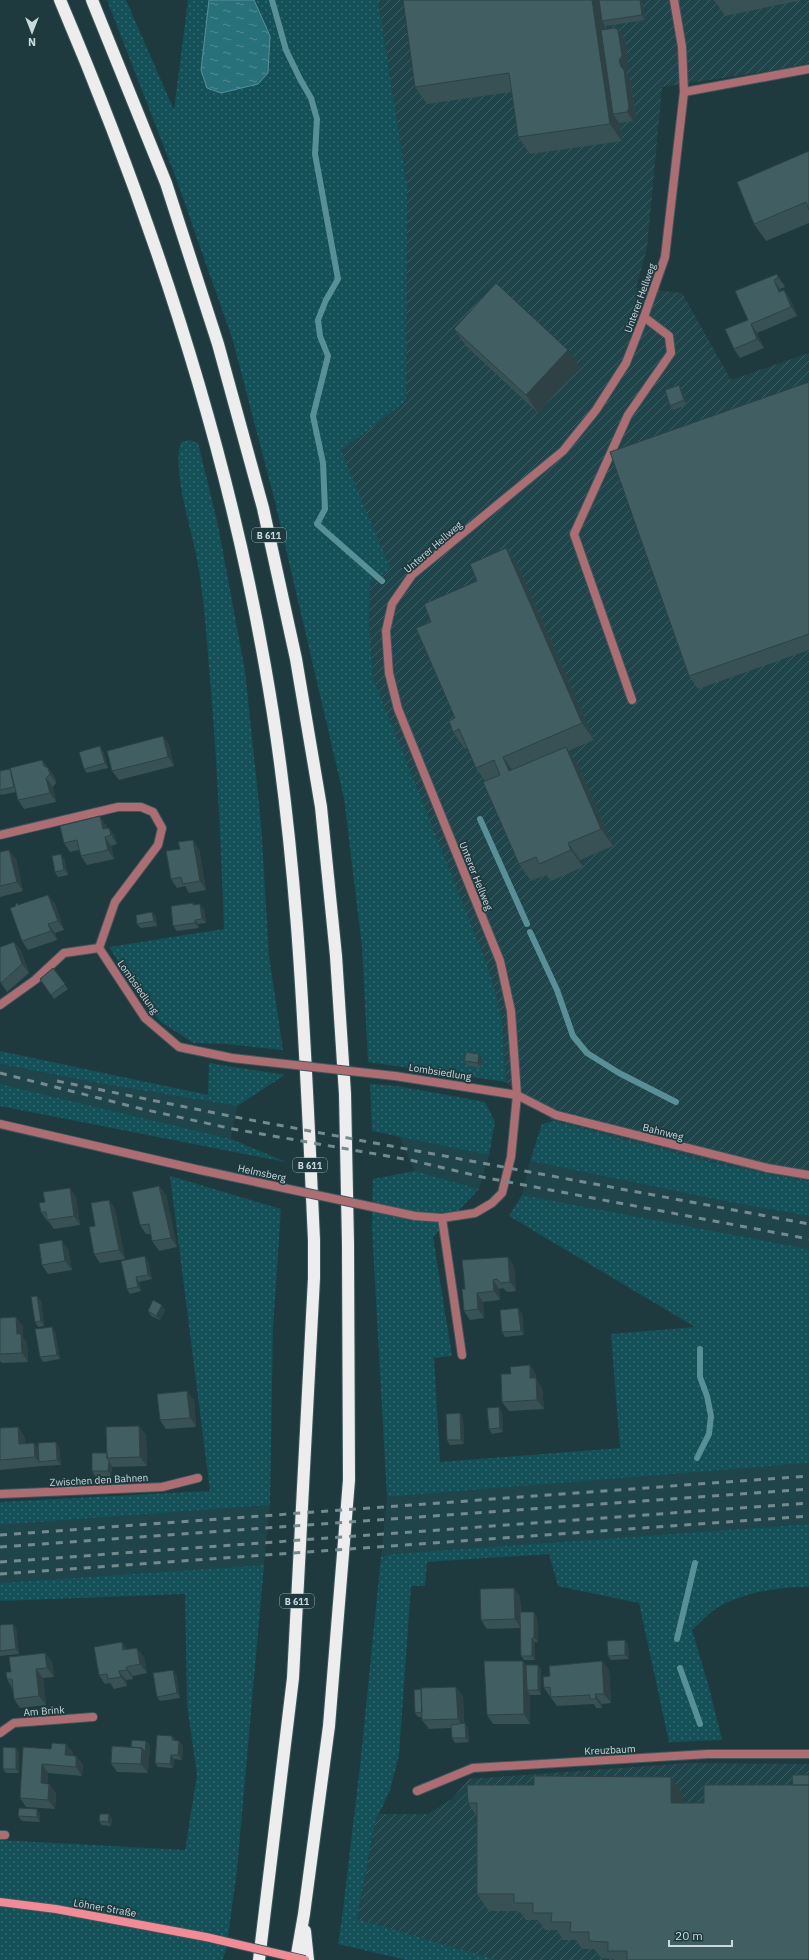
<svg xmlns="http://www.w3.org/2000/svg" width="809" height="1960" viewBox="0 0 809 1960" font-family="'IBM Plex Sans',sans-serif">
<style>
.built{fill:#1f454b}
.industrial{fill:url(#industrial-furrows)}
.grass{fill:url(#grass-dots)}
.water{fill:url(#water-ripples);stroke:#599097}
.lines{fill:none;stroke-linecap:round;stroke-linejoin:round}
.stream{stroke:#599097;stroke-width:6}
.lane-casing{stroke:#3d575a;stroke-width:10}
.street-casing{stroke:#3d575a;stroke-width:10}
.secondary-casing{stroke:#3d575a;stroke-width:10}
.highway-casing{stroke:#3d575a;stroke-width:14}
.lane{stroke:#ac6e72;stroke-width:8}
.street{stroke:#ac6e72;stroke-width:8}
.secondary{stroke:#ef8c95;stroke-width:8}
.highway{stroke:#ecedec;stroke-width:12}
.rail{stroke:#758a8e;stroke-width:3;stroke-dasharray:7 7;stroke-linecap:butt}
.street-bridge-casing{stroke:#3d575a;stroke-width:10;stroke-linecap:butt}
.secondary-bridge-casing{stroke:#3d575a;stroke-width:10;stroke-linecap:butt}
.street-bridge{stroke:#ac6e72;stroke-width:8}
.secondary-bridge{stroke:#ef8c95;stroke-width:8}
.wall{fill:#385154}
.shaded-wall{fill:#2e4245}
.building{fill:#415e62;stroke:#2e4245}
.labels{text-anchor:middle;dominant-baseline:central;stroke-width:3.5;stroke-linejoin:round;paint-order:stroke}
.shield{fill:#1e3a3e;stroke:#96a9ad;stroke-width:1}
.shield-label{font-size:9px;font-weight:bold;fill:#cad9dc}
.street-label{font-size:10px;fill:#cad9dc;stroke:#1e3a3e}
</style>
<defs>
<pattern id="industrial-furrows" width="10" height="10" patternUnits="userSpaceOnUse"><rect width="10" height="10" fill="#1f454b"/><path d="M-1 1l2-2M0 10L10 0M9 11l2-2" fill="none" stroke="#3e5f64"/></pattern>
<pattern id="grass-dots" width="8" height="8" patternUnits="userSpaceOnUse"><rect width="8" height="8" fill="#145057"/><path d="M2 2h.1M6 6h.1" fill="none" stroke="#35696f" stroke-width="1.8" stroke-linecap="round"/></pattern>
<pattern id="water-ripples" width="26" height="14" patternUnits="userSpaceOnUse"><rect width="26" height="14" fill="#29717a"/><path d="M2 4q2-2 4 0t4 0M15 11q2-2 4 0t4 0" fill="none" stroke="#518b92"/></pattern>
</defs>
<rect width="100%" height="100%" fill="#1e3a3e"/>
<path class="built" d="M0,1064L103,1084L237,1106L231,1139L0,1084Z
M399,1136L489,1155L479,1189L415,1171Z
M530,1161L729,1202L809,1216V1249L522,1195Z
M809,1463V1524L392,1554L381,1557L387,1497Z
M270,1505L264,1565L0,1583V1525Z"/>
<path class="industrial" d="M378,0H809V63L776,70L662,87L647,248L636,288L682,293L731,380L809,353V1182L715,1163L553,1121L506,1082L501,1014L373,678L369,622L370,583L341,451L406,401L407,185Z
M689,1763L809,1764V1960H496L357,1920L375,1822L379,1814H428L452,1799L469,1779Z"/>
<path class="grass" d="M107,0H126L174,110L188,0H378L407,185L406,401L341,451L390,568L370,584L369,622L373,678L487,965L501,1014L506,1082L368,1062L362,947L344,798L275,502L233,341L176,178Z
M189,440L198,443L218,525L245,671L261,823L269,956L283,1050L225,1044L194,1043L162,1023L149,1009L109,947L224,929C221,845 217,762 210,678C206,635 204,591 195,549C189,523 172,465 181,442Z
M0,1051L208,1095L209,1063L285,1075L237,1106L103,1084L0,1064Z
M0,1084L231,1139L286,1162L0,1106Z
M370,1084L398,1086L485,1102L495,1122L489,1155L372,1131Z
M553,1121L715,1163L809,1182V1216L729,1202L530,1161L542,1124Z
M415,1171L479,1189L433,1237L452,1356L434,1358L440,1462L620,1448L611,1334L695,1327L509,1216L522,1195L809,1249V1463L387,1497L372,1229L373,1179Z
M170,1176L281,1209L273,1327L270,1505L0,1525V1502L210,1491Z
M809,1524V1587C781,1586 738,1593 714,1610C706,1616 699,1624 692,1630L708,1684L722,1740L669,1742L639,1603L558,1586L549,1554L427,1562L425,1586H411L399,1755L390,1790L375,1822L357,1919L496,1960H406L338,1944L342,1918L360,1766L381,1557L392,1554Z
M264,1565L237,1870L226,1951L222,1960H0V1840L185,1850L197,1775L187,1705L185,1594L0,1601V1583Z"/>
<path class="water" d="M209,0H254L270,36L268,73L258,84L221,93L207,88L201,70Z"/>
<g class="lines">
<path class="stream" d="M272,0L286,50L300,79L311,98L317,119L315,154L338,279L326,300L318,320L320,336L328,356L313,416L323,463L325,509L317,524L382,581
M480,819L527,924
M530,932L557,990L573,1036L587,1053L619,1073L676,1102
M697,1458L709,1434L711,1416L707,1396L700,1377V1349
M677,1639L695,1563
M680,1668L700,1724"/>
<defs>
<path id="lane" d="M632,700L574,534L628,415L671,353L669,336L644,317
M0,1005L35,980L64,953L99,948
M442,1218L462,1355"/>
<path id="street" d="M684,92L809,69
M0,835L118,807H141L153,812L162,828L158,845L115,902L99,948L145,1018L179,1047L232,1058
M395,1076L517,1095L556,1115L767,1168L809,1175
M0,1124L200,1170
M415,1216L442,1218L475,1213L492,1203L502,1193L511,1157L517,1095L511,1011L500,961L398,709L389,673L386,631L392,604L412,575L563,451L596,410L626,363L644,317L665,257L684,92L682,47L674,0
M0,1494L162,1487L198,1478
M0,1733L14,1723L93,1717
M417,1791L473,1768L708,1754H809
M0,1835H5"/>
<path id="secondary" d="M0,1902L56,1909L206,1937"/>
<path id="highway" d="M60,0C151,214 225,437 265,666C299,855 305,1048 314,1240V1278L293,1678L259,1960
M92,0L166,183L218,344L263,508L296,659L321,807L336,956L345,1094L348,1244L349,1480L329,1726L304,1914L296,1960
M305,1931L308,1960"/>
</defs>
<use href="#lane" class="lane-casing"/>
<use href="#street" class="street-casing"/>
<use href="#secondary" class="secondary-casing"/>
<use href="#highway" class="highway-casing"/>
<use href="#lane" class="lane"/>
<use href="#street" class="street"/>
<use href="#secondary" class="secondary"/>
<use href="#highway" class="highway"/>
<path class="rail" d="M0,1073L142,1109L233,1129L410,1160L482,1177L809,1239
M57,1081L235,1117L809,1224
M0,1535L809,1476
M0,1547L809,1489
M0,1562L809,1503
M0,1574L809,1516"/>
<defs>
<path id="street-bridge" d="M232,1058L395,1076
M200,1170L415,1216"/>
<path id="secondary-bridge" d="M206,1937L305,1960"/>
</defs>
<use href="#street-bridge" class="street-bridge-casing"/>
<use href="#secondary-bridge" class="secondary-bridge-casing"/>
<use href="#street-bridge" class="street-bridge"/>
<use href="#secondary-bridge" class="secondary-bridge"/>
</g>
<path class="wall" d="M403,0H642L645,20L606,26V29L618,30L625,39L628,65L626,69V73L630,79L636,117L633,121L619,123L622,141L530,154L518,137L512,92L427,104L415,87Z
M714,0H802L725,16Z
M809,151V223L766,241L754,224Z
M777,274L783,283L785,287L780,289L781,291L784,290L790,299L797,316L757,333L764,348L740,358L734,349L748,320Z
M454,329L580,367L538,413L466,346Z
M809,382V650L698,689L689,676Z
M679,385L682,390L687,405L673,410L670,406Z
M506,548L518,565L594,740L568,751L578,764L613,846L580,860L583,867L551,881L546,875L531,881L519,864L485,781L476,768L468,748L465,749L453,732L455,718L431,622L477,581Z
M163,736L169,745L174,766L119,780L112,771Z
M103,751L108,768L87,773L84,769Z
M42,760L55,777L56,783L53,787L56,802L24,809L18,800L16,792L1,795L0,793V771Z
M106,825L107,828H109L115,837L117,844L111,846L114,859L87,865L81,856L79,850L70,852L64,843Z
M199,849L206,890L189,893L185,886L177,888L171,879Z
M0,852L16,859L23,891L0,897Z
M64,859L68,875L58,877L55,872Z
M48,895L55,904L64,930L55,933L57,940L28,950L22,941L16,906Z
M193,903L194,905L204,909L206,923L198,924L199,928L177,931L173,926Z
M152,912L156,917L157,926L141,928L137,924Z
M14,942L21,951L29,973L7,992L1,983Z
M53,968L68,989L54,999L40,979Z
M479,1054L482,1058L481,1068L468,1066L464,1061Z
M159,1186L166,1195L177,1247L159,1251L152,1241L151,1234H146L140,1225Z
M70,1188L76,1197L80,1225L54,1229L48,1221H47L41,1212L45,1202Z
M109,1200L115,1209L125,1259L100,1263L94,1254L95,1226Z
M68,1249L72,1270L48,1274L42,1265Z
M508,1257L514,1266L516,1291L507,1292L503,1288L499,1289L500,1300L483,1302L484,1318L470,1320L464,1311L465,1289Z
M148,1261L152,1279L139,1282L141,1291L130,1294L127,1289Z
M41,1301L44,1326L38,1327L35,1322Z
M165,1310L160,1320L151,1316L148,1311Z
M522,1313L524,1335L505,1337L502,1332Z
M0,1318L23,1326V1338L27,1343L28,1362L2,1363L0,1361Z
M52,1327L55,1332L60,1359L43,1362L40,1357Z
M536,1374V1379L542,1388L544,1409L509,1411L502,1402Z
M194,1400L196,1427L166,1429L160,1420Z
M502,1412L503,1432L492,1434L489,1429Z
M460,1413L463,1418L464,1444L450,1445L447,1440Z
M139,1426L146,1435L147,1466L113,1467L112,1466L111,1476H95L92,1471L107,1453Z
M18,1427L24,1436L25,1443H34L38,1448L59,1447L61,1465L42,1466L0,1470V1428Z
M514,1588L520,1597L521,1612L537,1617L538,1642H535V1660H524L521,1656V1628L487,1629L481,1620Z
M13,1624L16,1628L19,1654L0,1656V1625Z
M625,1640L628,1645L629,1659L611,1660L608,1656Z
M122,1642L127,1650L144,1657L147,1673L133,1676V1679L126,1680L127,1686L114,1689L110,1683L105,1684L99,1675Z
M45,1653L52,1662L54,1677L43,1678L46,1705L20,1708L14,1699L12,1688L7,1679L11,1672Z
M602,1661L609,1670L611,1703L602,1704V1708H596L594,1704L557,1706L544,1688L550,1676Z
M526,1665L541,1669V1695H530V1724H493L487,1715Z
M176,1674L180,1698L160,1701L157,1697Z
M463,1696L464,1724L468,1728L469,1742L455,1743L452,1738L451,1728L429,1729L422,1720V1717H418L415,1713Z
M172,1736L175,1740L183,1745L182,1760L174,1759L173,1768L158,1767L155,1763Z
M66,1744L73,1753L72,1756H76L83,1765L82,1776L48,1773L47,1784H49L56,1793L55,1809L26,1807L20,1798L51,1749Z
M150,1745L148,1773L117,1772L111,1763L131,1747Z
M16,1748L19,1753V1773H6L3,1769Z
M671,1777L683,1794V1803L809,1960H614L613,1959L601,1958L594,1949H582L576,1940H563L557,1930H545L538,1920H526L519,1911H489L477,1894V1817L468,1803L534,1785Z
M40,1813V1822L22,1821L18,1816Z
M109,1814L112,1819L111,1826L102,1825L99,1821Z"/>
<path class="shaded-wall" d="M592,0H602V21L605,26L618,113L613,114L619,123L622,141L610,124Z
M640,0H642L645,20L642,15Z
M618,30L625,39L628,65L626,69V73L630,79L636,117L633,121L627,112L619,60Z
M777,274L783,283L785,287L778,278Z
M774,280L780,289L785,301L779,292Z
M784,290L790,299L797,316L791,307Z
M751,324L757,333L764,348L757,339Z
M568,350L580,367L538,413L526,395Z
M679,385L682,390L687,405L684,400Z
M506,548L518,565L594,740L582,723Z
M163,736L169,745L174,766L168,757Z
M100,746L103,751L108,768L105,763Z
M566,747L578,764L613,846L601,829Z
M503,757L515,774L509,771Z
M42,760L48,769L50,775L44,766Z
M48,768L55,777L56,783L50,774Z
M46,778L53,787L56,802L50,793Z
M100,816L106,825L109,836L103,829Z
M109,828L115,837L117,844L111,835Z
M105,837L111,846L114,859L108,850Z
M193,840L199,849L206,890L200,881Z
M568,843L580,860L583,867L571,850Z
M9,850L16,859L23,891L17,882Z
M61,854L64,859L68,875L64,870Z
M48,895L55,904L64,930L58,921Z
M200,904L204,909L206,923L202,919Z
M152,912L156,917L157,926L154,921Z
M195,920L198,924L199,928L195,923Z
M48,924L55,933L57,940L51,931Z
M14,942L21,951L29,973L22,964Z
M479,1054L482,1058L481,1068L478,1063Z
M159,1186L166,1195L177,1247L171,1238Z
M70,1188L76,1197L80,1225L74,1216Z
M109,1200L115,1209L125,1259L119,1250Z
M62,1240L68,1249L72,1270L65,1261Z
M145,1256L148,1261L152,1279L148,1275Z
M508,1257L514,1266L516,1291L510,1282Z
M136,1277L139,1282L141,1291L138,1287Z
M493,1280L499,1289L500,1300L494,1291Z
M477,1293L483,1302L484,1318L478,1309Z
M37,1296L41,1301L44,1326L41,1321Z
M162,1305L165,1310L160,1320L156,1316Z
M518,1308L522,1313L524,1335L521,1331Z
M16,1317L23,1326V1338L27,1343L28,1362L22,1353L17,1334Z
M52,1327L55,1332L60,1359L57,1355Z
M530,1365L536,1374V1379L542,1388L544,1409L537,1400L530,1378Z
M187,1391L194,1400L196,1427L190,1418Z
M499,1407L502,1412L503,1432L500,1428Z
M460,1413L463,1418L464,1444L461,1440Z
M139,1426L146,1435L147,1466L140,1457Z
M18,1427L24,1436L26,1453L19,1444Z
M56,1442L59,1447L61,1465L57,1460Z
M34,1443L41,1452L39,1462L42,1466L35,1457Z
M109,1461L112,1466L111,1476L108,1471Z
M514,1588L520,1597L521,1628L515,1619Z
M534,1612L537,1617L538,1642L534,1638Z
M13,1624L16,1628L19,1654L16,1649Z
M532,1638L535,1642V1660L532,1656Z
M625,1640L628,1645L629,1659L625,1655Z
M122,1642L128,1651L123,1650Z
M137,1648L144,1657L147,1673L140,1664Z
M45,1653L52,1662L54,1677L47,1668Z
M523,1661L530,1670L527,1690L530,1695V1724L524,1714Z
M602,1661L609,1670L611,1703L604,1694Z
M538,1665L541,1669V1695L538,1690Z
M126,1667L133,1676V1679L127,1670Z
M36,1669L43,1678L46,1705L39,1696Z
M173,1670L176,1674L180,1698L177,1693Z
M119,1671L126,1680L127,1686L121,1677Z
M456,1687L463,1696L464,1728L458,1719Z
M595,1694L602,1704V1708L596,1699Z
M465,1723L468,1728L469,1742L466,1738Z
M146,1741L150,1745L148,1773L141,1764L142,1748Z
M179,1741L183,1745L182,1760L178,1755Z
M66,1744L73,1753L72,1764L65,1755Z
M16,1748L19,1753V1773L16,1769Z
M171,1755L174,1759L173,1768L170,1764Z
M76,1756L83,1765L82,1776L76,1767Z
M42,1764L48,1773L47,1792L41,1783Z
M671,1777L683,1794V1820L671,1803Z
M49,1784L56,1793L55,1809L48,1800Z
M37,1809L40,1813V1822L37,1817Z
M109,1814L112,1819L111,1826L108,1822Z"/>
<path class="building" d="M403,0H592L610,124L518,137L509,73L415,87Z
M599,0H640L642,15L602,21Z
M615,28L618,30L622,56L619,60L621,67L624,70L629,108L627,112L613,114L601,30Z
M809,151V210L806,202L754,224L737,182Z
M777,274L778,278L774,280L779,292L784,290L791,307L751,324L757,339L734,349L725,329L748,320L735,291Z
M496,283L568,350L526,395L454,329Z
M809,382V634L689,676L610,452Z
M679,385L684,400L670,406L665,390Z
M506,548L582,723L503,757L509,771L566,747L601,829L568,843L571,850L539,864L536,857L519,864L483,782L500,775L494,760L476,768L459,729L453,732L449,721L455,718L416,628L431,622L424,604L477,581L470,564Z
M163,736L168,757L112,771L107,751Z
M100,746L105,763L84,769L79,752Z
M42,760L44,766L48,768L50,774L46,778L50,793L18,800L10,768Z
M10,769L14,787L0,790V771Z
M100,816L103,829L109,828L111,835L105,837L108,850L81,856L77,840L64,843L60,826Z
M193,840L200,881L183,884L181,877L171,879L166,851L180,849L178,842Z
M9,850L17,882L0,886V852Z
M61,854L64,870L55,872L52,856Z
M48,895L58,921L48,924L51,931L22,941L10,908L16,906L15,904L17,903L18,905Z
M193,903V905L200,904L202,919L195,920V923L173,926L171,906Z
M152,912L154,921L137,924L136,915Z
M14,942L22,964L1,983L0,981V947Z
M53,968L65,984L51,995L40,979Z
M466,1052L479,1054L478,1063L464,1061Z
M159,1186L171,1238L152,1241L149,1224L140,1225L132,1192Z
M70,1188L74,1216L47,1220L46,1212H41L39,1203L45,1202L43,1192Z
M109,1200L119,1250L94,1254L89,1227L95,1226L91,1203Z
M62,1240L65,1261L42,1265L39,1244Z
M145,1256L148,1275L136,1277L138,1287L127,1289L121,1261Z
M508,1257L510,1282L501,1283L497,1279L493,1280L494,1291L477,1293L478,1309L464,1311L462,1289H465L462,1260Z
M37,1296L41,1321L35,1322L31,1297Z
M153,1300L162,1305L156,1316L148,1311Z
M518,1308L521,1331L502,1332L500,1310Z
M16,1317L17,1334H21L22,1353L0,1354V1318Z
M52,1327L57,1355L40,1357L35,1329Z
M530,1365V1378H536L537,1400L502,1402L501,1374H511L510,1367Z
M187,1391L190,1418L160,1420L157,1394Z
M499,1407L500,1428L489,1429L487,1408Z
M460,1413L461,1440H447L446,1414Z
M139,1426L140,1457L107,1458L106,1427Z
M18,1427L19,1444L34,1443L35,1457L0,1460V1428Z
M56,1442L57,1460L39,1462L38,1443Z
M92,1453H107V1458L109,1461L108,1471H92Z
M514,1588L515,1619L481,1620L480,1589Z
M520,1612H534V1638H532V1656H521Z
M13,1624L16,1649L0,1651V1625Z
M625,1640V1655L608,1656L607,1641Z
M122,1642L123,1650L137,1648L140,1664L126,1667L127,1670L119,1671L121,1677L108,1679L107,1674L99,1675L94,1647Z
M45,1653L47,1668L36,1669L39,1696L14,1699L12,1679H7L6,1672H11L9,1657Z
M484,1661H523L524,1714L487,1715Z
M602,1661L604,1694H595L596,1699H590V1695L551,1697L550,1687L544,1688L543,1677L550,1676L549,1666Z
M526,1665H538V1690H527Z
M173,1670L177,1693L157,1697L153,1673Z
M456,1687L458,1719L422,1720L421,1688Z
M421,1689L422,1712L415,1713L414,1690Z
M465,1723L466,1738H452L451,1725Z
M157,1735L172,1736V1740L179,1741L178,1755H171L170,1764L155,1763Z
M132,1740L146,1741L145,1752L142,1748L131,1747Z
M52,1743L66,1744L65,1755L76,1756V1767L42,1764L41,1783L49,1784L48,1800L20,1798L23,1747L51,1749Z
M112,1746L142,1748L141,1764L111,1763Z
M3,1747L16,1748V1769H3Z
M792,1775H809V1785H793Z
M534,1776L671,1777V1803H704V1785H809V1960H627V1951H608V1942L589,1941V1932H570L571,1922H551L552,1913H533V1903H514V1894H477V1803H468L467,1785H534Z
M19,1808L37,1809V1817L18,1816Z
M100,1814H109L108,1822L99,1821Z"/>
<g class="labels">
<g class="shield">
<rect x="252" y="528" width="34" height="14" rx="3"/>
<rect x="293" y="1158" width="34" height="14" rx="3"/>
<rect x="280" y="1594" width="34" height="14" rx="3"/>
</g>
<g class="shield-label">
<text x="269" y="535">B 611</text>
<text x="310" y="1165">B 611</text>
<text x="297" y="1601">B 611</text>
</g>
<g class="street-label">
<text transform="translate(640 298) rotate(-70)">Unterer Hellweg</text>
<text transform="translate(433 547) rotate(-41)">Unterer Hellweg</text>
<text transform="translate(476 876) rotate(68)">Unterer Hellweg</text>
<text transform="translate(138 987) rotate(55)">Lombsiedlung</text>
<text transform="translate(440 1072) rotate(9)">Lombsiedlung</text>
<text transform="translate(663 1132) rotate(14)">Bahnweg</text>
<text transform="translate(262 1173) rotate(12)">Helmsberg</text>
<text transform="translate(99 1480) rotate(-3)">Zwischen den Bahnen</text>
<text transform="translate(44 1711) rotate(-4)">Am Brink</text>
<text transform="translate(610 1750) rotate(-3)">Kreuzbaum</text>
<text transform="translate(105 1908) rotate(10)">Löhner Straße</text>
</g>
</g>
<g transform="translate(32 32) rotate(180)" stroke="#1e3a3e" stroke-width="3" paint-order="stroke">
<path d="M0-3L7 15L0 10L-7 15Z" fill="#cad9dc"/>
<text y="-6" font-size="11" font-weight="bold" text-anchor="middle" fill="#cad9dc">N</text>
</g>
<path d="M669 1940v6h63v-6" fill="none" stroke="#cad9dc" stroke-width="2"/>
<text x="675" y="1940" font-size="12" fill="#cad9dc" stroke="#1e3a3e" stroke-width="3" paint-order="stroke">20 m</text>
</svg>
